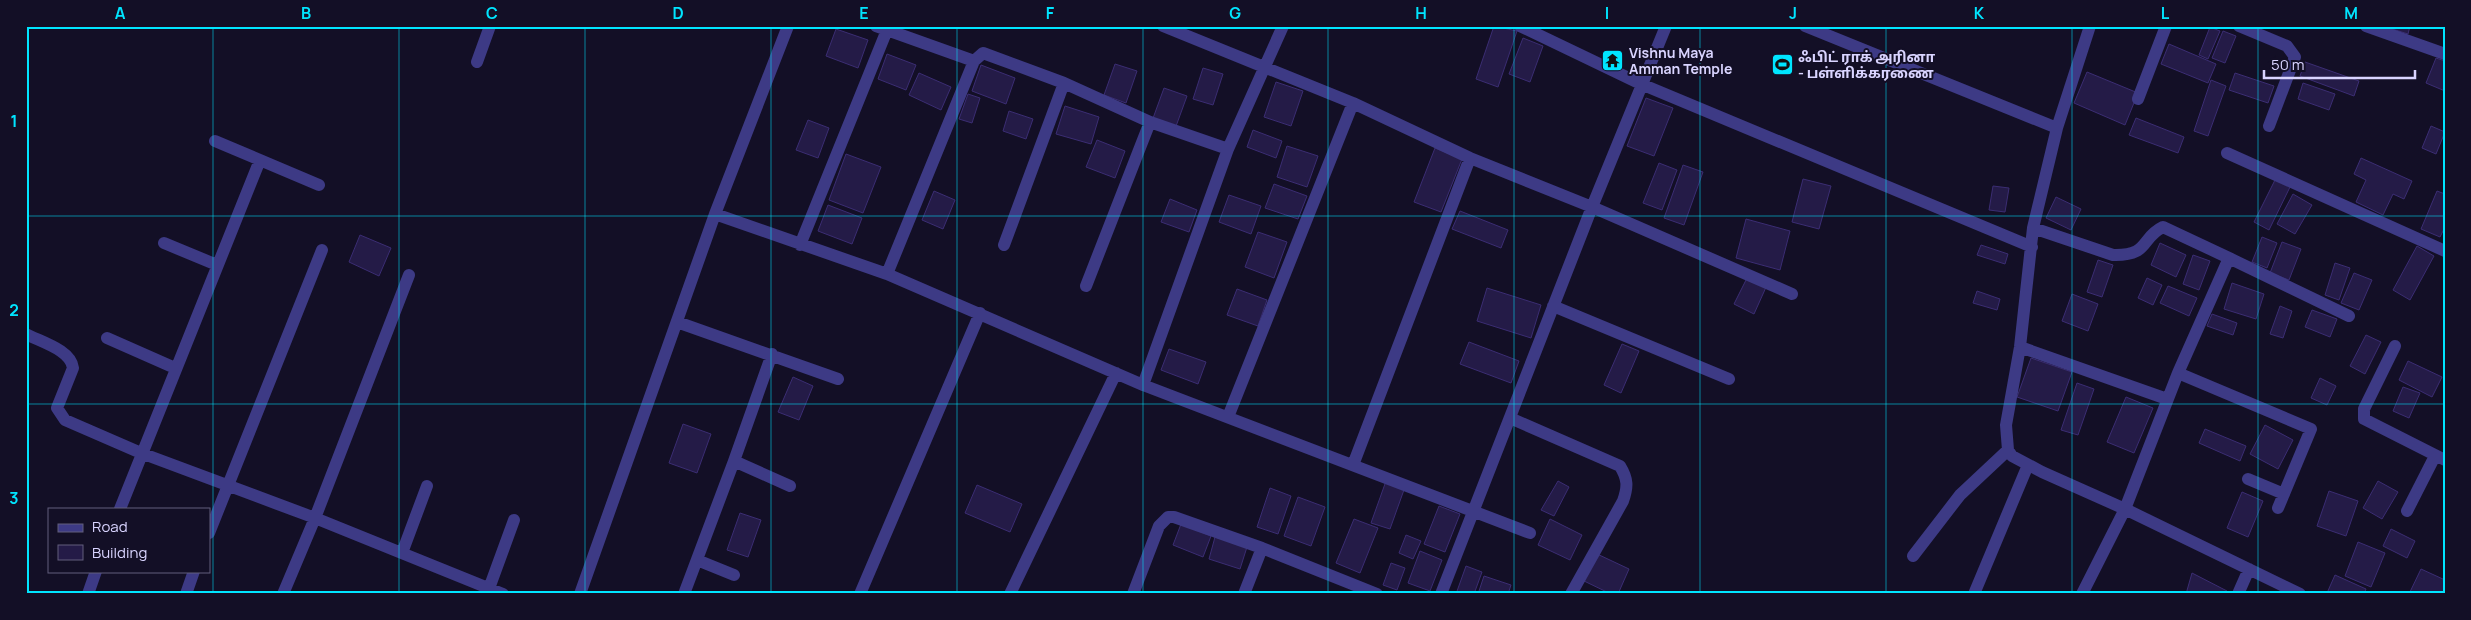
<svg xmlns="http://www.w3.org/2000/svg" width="2471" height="620" viewBox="0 0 2471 620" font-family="Manrope,'Noto Sans Tamil',sans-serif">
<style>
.building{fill:#241b47;stroke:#3b2d73}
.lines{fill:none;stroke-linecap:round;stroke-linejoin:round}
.minor{stroke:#3d3a85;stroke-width:12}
.grid{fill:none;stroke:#00e5ff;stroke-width:1;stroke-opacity:0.55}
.labels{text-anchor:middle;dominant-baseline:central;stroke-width:4;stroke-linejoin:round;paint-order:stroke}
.poi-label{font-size:14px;font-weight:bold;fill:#d9d4ff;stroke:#130f26;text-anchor:start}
.neatline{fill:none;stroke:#00e5ff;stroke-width:2}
.grid-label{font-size:16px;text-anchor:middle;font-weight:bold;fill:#00e5ff}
</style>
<rect width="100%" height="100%" fill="#130f26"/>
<path class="building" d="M1494,26L1517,31L1498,87L1476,79Z
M2383,26H2410L2408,34Z
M2210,27L2220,31L2208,59L2199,55Z
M836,29L868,40L858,68L826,56Z
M2223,31L2236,36L2225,63L2212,58Z
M1523,38L1543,46L1530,82L1509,74Z
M2169,44L2216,64L2208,83L2161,64Z
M887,54L916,65L906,90L878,79Z
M2436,58L2445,61V91L2426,83Z
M2305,62L2359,81L2354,96L2300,76Z
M1115,64L1137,71L1126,103L1104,95Z
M981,65L1015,78L1006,104L972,91Z
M1203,68L1223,74L1213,105L1193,99Z
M2087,72L2138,93L2125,125L2074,103Z
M919,73L951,87L941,110L909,95Z
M2235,73L2274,86L2268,103L2229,90Z
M2211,80L2226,86L2208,136L2194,131Z
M1276,82L1303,91L1291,126L1264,117Z
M2303,83L2335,94L2329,110L2298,99Z
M1164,88L1187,96L1175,129L1152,121Z
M968,94L980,98L972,123L959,119Z
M1646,98L1673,108L1654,156L1627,146Z
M1065,106L1099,117L1091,144L1056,134Z
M1009,111L1033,119L1026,139L1003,131Z
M2136,118L2184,137L2178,153L2129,135Z
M808,120L829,128L818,158L796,150Z
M2431,126L2445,132L2436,154L2422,148Z
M1253,130L1282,141L1276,158L1247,147Z
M1097,140L1125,151L1115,178L1086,167Z
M1287,146L1318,156L1307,187L1277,177Z
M1435,148L1462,159L1441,212L1414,202Z
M846,154L881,167L863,213L829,200Z
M2361,158L2412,181L2404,199L2393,194L2383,215L2356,202L2366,180L2354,174Z
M1659,163L1677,170L1662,210L1643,203Z
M1683,165L1703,172L1684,225L1664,218Z
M2276,178L2291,185L2269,230L2254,222Z
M1803,179L1831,186L1819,229L1792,222Z
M1274,184L1307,196L1298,219L1265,208Z
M1993,186L2009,188L2005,212L1989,210Z
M934,191L955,200L943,229L922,220Z
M2437,191L2445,194V227L2440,237L2421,229Z
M2293,194L2312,205L2295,234L2277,224Z
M1229,195L1261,206L1251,234L1219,222Z
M2056,197L2081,209L2071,230L2046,218Z
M1170,199L1197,210L1189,232L1161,222Z
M828,205L862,218L852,244L818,231Z
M1460,211L1508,230L1501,248L1452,229Z
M1746,219L1790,231L1780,270L1736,258Z
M1258,232L1287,242L1274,278L1245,267Z
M360,235L391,248L379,276L349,262Z
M2262,237L2277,243L2267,268L2252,262Z
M2282,242L2301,249L2289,280L2270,273Z
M2160,243L2186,255L2176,277L2151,265Z
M1981,245L2008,254L2005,264L1977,255Z
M2417,246L2434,256L2410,300L2393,290Z
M2193,255L2210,261L2199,290L2183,284Z
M2098,260L2113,265L2102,297L2087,292Z
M2335,263L2350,268L2339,300L2325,295Z
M2354,273L2372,280L2359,310L2341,303Z
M1748,276L1767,285L1754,314L1734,304Z
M2147,278L2162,285L2153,305L2138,298Z
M2232,283L2264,294L2256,319L2224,309Z
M2168,286L2197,298L2189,316L2160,303Z
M1487,288L1541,305L1531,338L1477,321Z
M1237,289L1267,300L1258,326L1227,315Z
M1977,291L2000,299L1997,310L1973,303Z
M2072,294L2098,304L2088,331L2062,321Z
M2280,306L2292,311L2283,338L2270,334Z
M2312,310L2337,319L2330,337L2305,327Z
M2212,314L2237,323L2233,335L2207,326Z
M2366,335L2381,342L2365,374L2350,366Z
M1469,342L1519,361L1511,383L1460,364Z
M1622,344L1639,351L1621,393L1604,385Z
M1169,349L1206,362L1198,384L1161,370Z
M2031,358L2072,372L2058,411L2017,397Z
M2408,361L2442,377L2432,397L2399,380Z
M793,377L813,386L799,420L778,412Z
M2320,378L2336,386L2327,405L2311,398Z
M2077,383L2094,389L2078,435L2061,430Z
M2403,387L2420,393L2409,418L2393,411Z
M2126,397L2153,408L2134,453L2107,442Z
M683,424L711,434L697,473L669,463Z
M2265,425L2293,440L2278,469L2250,454Z
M2205,429L2246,446L2240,461L2199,443Z
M1386,481L1405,487L1390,529L1371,523Z
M1558,481L1569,487L1554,516L1541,510Z
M2378,481L2398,492L2382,519L2363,508Z
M977,485L1022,504L1010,532L965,513Z
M1270,488L1291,496L1278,534L1257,527Z
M2329,491L2358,501L2346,536L2317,526Z
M2242,492L2263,501L2248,537L2227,528Z
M1298,497L1325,507L1311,546L1284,536Z
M1439,506L1460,514L1445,552L1424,544Z
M740,513L761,520L748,557L727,550Z
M1354,519L1378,528L1360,573L1336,563Z
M1550,519L1582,535L1570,560L1538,545Z
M1181,524L1211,536L1203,557L1173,545Z
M2391,529L2415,541L2407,558L2383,546Z
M1406,535L1421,541L1413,559L1399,553Z
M1215,537L1247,547L1240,569L1209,559Z
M2358,542L2385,553L2371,587L2345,576Z
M1420,551L1442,560L1430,591L1408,583Z
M1595,553L1629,569L1618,594H1611L1582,580Z
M1391,563L1405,568L1397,590L1383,585Z
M1466,566L1482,572L1474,594H1456Z
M2421,569L2445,580V594H2409Z
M2192,573L2227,591L2226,594H2186Z
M2335,575L2366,589L2364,594L2327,593Z
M1484,576L1511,585L1508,594H1478Z"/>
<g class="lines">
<path class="minor" d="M876,26L974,61
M1163,26L1353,103L1470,158L1592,207L1792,294
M1520,26L1641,84L2032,247
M1805,26L2057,128
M2090,26L2057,128L2033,228L2020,347L2006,425L2008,450L2012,456L2042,472L2125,509L2300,594
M2239,26L2287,46L2295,57L2269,126
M2366,26L2445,54
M477,62L490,26
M2138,99L2166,26
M215,141L319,185
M2227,153L2445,251
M715,214L887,274L1143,385L1530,533
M2033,228L2113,255C2150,256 2140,238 2163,227L2229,258
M164,243L217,265
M800,245L887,30
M1004,245L1064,83
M887,274L974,61L983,53L1064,83L1150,122L1228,149
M1086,286L1150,122
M1553,306L1729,379
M677,322L838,379
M26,334C41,342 71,350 73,368L57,408L65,420L141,453L315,518L503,594
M107,338L175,368
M2395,346L2364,409V419L2445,460
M2020,347L2167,399
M2178,373L2229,258L2349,316
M1143,385L1228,149L1283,26
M1228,417L1353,103
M1510,418L1620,466C1628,479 1628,487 1623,501L1571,594
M734,461L790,486
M1353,465L1470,158
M2248,479L2284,494
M120,509L260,160
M2407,511L2435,456
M209,533L322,250
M402,553L427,486
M1913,556L1960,495L2008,450
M697,560L734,575
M88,594L96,571
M186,594L194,571
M283,594L315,518L409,275
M487,594L514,520
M580,594L715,214L788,26
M684,594L734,461L772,354
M860,594L980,313
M1010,594L1116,373
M1133,594L1159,526L1168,517H1174L1262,548L1377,594
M1244,594L1262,548
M1441,594L1592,207L1666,26
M1974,594L2028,465
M2082,594L2125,509L2178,373L2311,429L2278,508
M2238,594L2249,569"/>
</g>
<path class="grid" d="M213,26V594M399,26V594M585,26V594M771,26V594M957,26V594M1143,26V594M1328,26V594M1514,26V594M1700,26V594M1886,26V594M2072,26V594M2258,26V594M26,216H2445M26,404H2445"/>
<defs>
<symbol id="temple-square" viewBox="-11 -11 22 22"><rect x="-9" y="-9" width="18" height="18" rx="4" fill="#00e5ff" stroke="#130f26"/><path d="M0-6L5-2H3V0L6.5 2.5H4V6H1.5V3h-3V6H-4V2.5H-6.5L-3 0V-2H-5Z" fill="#111"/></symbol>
<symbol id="stadium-square" viewBox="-11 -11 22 22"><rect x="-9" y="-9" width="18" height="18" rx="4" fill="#00e5ff" stroke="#130f26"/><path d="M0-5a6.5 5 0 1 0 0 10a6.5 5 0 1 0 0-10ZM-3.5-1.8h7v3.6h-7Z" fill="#111"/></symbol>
</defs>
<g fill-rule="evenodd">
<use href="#temple-square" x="1600" y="48" width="25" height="25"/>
<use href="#stadium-square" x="1770" y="52" width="25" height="25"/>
</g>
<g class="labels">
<g class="poi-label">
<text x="1629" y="52">Vishnu Maya<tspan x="1629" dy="16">Amman Temple</tspan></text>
<text x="1798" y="56">ஃபிட் ராக் அரினா<tspan x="1798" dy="16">- பள்ளிக்கரணை</tspan></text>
</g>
</g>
<rect width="2471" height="620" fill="none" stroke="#130f26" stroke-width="55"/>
<rect x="48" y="508" width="162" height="65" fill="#130f26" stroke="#625e7d"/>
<rect x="58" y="524" width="25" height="8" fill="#3d3a85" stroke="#625e7d"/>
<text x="92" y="532" font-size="15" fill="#d9d4ff">Road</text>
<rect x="58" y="545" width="25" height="15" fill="#241b47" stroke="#625e7d"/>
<text x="92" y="558" font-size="15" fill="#d9d4ff">Building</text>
<path d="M2264 70v8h151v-8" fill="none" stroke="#d9d4ff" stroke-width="2.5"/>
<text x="2271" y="70" font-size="15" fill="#d9d4ff" stroke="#130f26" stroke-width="4" paint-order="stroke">50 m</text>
<rect x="28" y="28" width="2416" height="564" class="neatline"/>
<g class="grid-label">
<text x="120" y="19">A</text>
<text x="306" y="19">B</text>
<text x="492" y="19">C</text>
<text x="678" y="19">D</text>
<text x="864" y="19">E</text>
<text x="1050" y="19">F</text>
<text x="1235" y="19">G</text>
<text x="1421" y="19">H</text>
<text x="1607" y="19">I</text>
<text x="1793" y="19">J</text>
<text x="1979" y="19">K</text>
<text x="2165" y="19">L</text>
<text x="2351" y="19">M</text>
<text x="14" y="127">1</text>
<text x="14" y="316">2</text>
<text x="14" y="504">3</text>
</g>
</svg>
